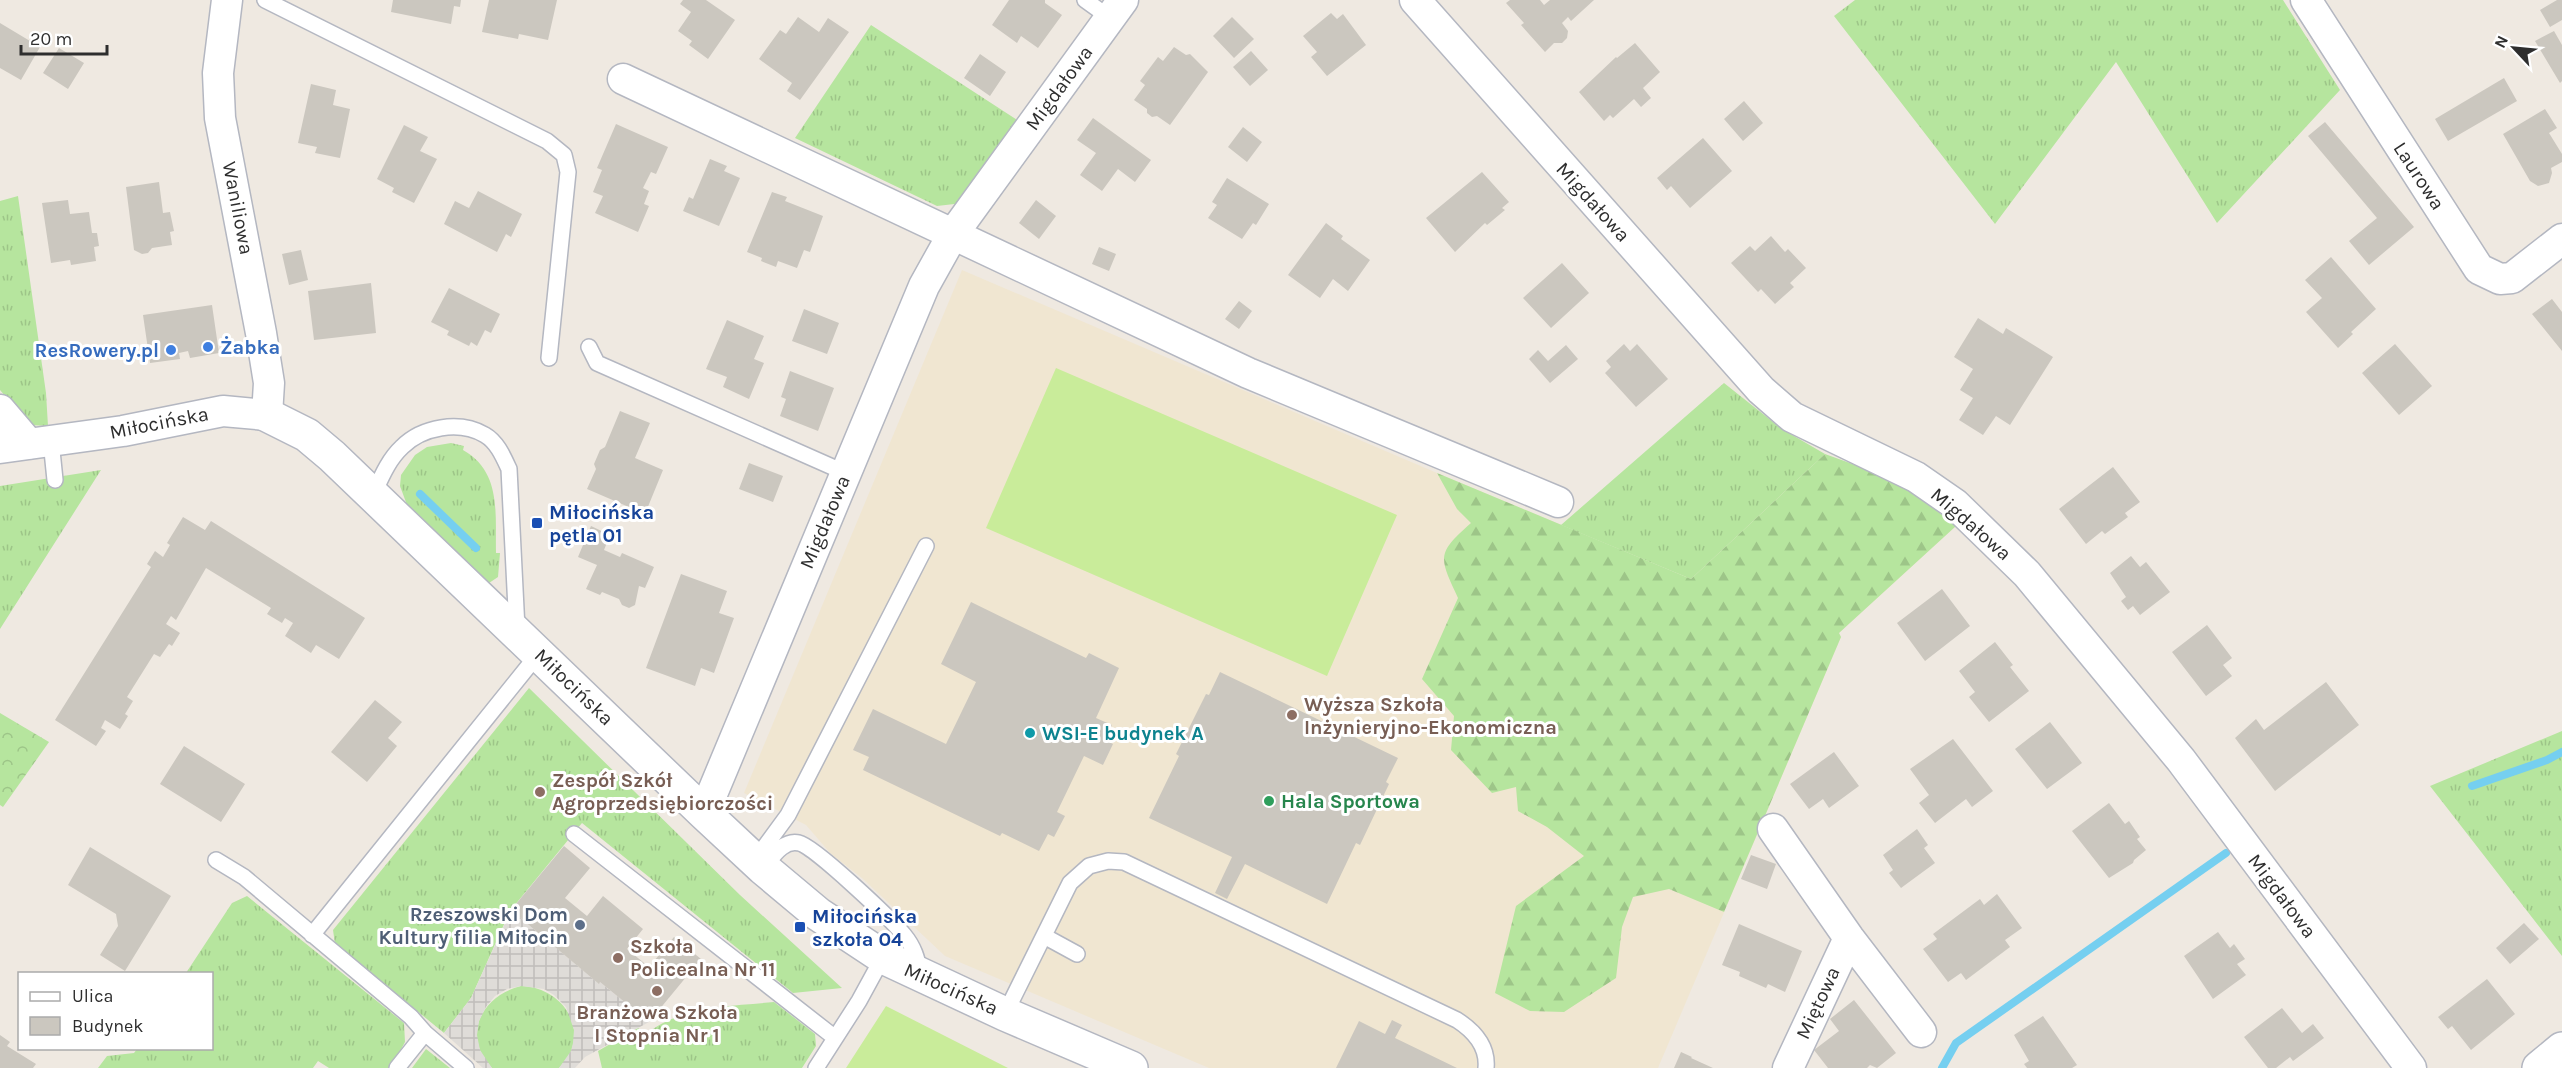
<svg xmlns="http://www.w3.org/2000/svg" width="2562" height="1068" viewBox="0 0 2562 1068" font-family="Karla,sans-serif">
<style>
.education{fill:#f0e6d1}
.grass{fill:url(#grass-tufts)}
.forest{fill:url(#forest-firs)}
.park{fill:url(#park-crowns)}
.pitch{fill:#c9ec9a}
.plaza{fill:url(#plaza-grid)}
.lines{fill:none;stroke-linecap:round;stroke-linejoin:round}
.stream{stroke:#75cff0;stroke-width:8}
.building{fill:#cbc7bf}
.service-casing{stroke:#b4b7c1;stroke-width:18}
.minor-casing{stroke:#b4b7c1;stroke-width:33}
.tertiary-casing{stroke:#b4b7c1;stroke-width:36}
.service{stroke:#fff;stroke-width:15}
.minor{stroke:#fff;stroke-width:30}
.tertiary{stroke:#fff;stroke-width:33}
.shop-dot{fill:#3f7fe0;stroke:#fff;stroke-width:2}
.transit-dot{fill:#1a4fb4;stroke:#fff;stroke-width:2}
.education-dot{fill:#8d6e63;stroke:#fff;stroke-width:2}
.culture-dot{fill:#0f9aa8;stroke:#fff;stroke-width:2}
.leisure-dot{fill:#2e9e5b;stroke:#fff;stroke-width:2}
.service-dot{fill:#5c6f8a;stroke:#fff;stroke-width:2}
.labels{text-anchor:middle;dominant-baseline:central;stroke-width:6;stroke-linejoin:round;paint-order:stroke}
.street-label{font-size:20px;fill:#2e2e2e;stroke:#fff}
.shop-label{font-size:20px;font-weight:bold;fill:#366cbe;stroke:#fff;text-anchor:start}
.transit-label{font-size:20px;font-weight:bold;fill:#164399;stroke:#fff;text-anchor:start}
.education-label{font-size:20px;font-weight:bold;fill:#785e54;stroke:#fff;text-anchor:start}
.culture-label{font-size:20px;font-weight:bold;fill:#0d838f;stroke:#fff;text-anchor:start}
.leisure-label{font-size:20px;font-weight:bold;fill:#27864d;stroke:#fff;text-anchor:start}
.service-label{font-size:20px;font-weight:bold;fill:#4e5e75;stroke:#fff;text-anchor:end}
</style>
<defs>
<pattern id="grass-tufts" width="24" height="20" patternUnits="userSpaceOnUse" patternTransform="scale(1.5)"><rect width="24" height="20" fill="#b6e59e"/><path d="M3 7l-1-3M5 7V3M7 7l1-3M15 17l-1-3M17 17v-4M19 17l1-3" fill="none" stroke="#9dc588"/></pattern>
<pattern id="forest-firs" width="22" height="20" patternUnits="userSpaceOnUse" patternTransform="scale(1.5)"><rect width="22" height="20" fill="#b6e59e"/><path d="M5 1l3.5 6h-7zM16 11l3.5 6h-7z" fill="#9dc588"/></pattern>
<pattern id="park-crowns" width="20" height="18" patternUnits="userSpaceOnUse" patternTransform="scale(1.5)"><rect width="20" height="18" fill="#b6e59e"/><path d="M2 6a3 3 0 1 1 6 0M12 15a3 3 0 1 1 6 0" fill="none" stroke="#9dc588"/></pattern>
<pattern id="plaza-grid" width="8" height="8" patternUnits="userSpaceOnUse" patternTransform="scale(1.5)"><rect width="8" height="8" fill="#dfdcd8"/><path d="M0 4h8M4 0v8" fill="none" stroke="#c0bdba"/></pattern>
</defs>
<rect width="100%" height="100%" fill="#efe9e1"/>
<path class="education" d="M962,270L1437,473L1691,579L1825,454L1956,526L1839,633L1841,637L1658,1068H1209L945,956L862,878L831,854L806,825L744,793Z"/>
<path class="grass" d="M1855,0H2283L2340,90L2217,223L2116,62L1995,224L1834,16Z
M871,25L1022,123L963,203L937,206L795,138Z
M18,196L46,393L48,426L30,425L0,390V201Z
M1724,383L1782,429L1825,454L1691,579L1561,525Z
M451,443L464,446L463,450C502,472 495,514 496,553H500L498,577L489,583L485,582L407,505L400,486L401,475L415,455L427,447Z
M101,470L0,629V486Z
M529,688L740,895L842,988L793,993L582,823L510,911L471,998L444,1033L335,944L333,930Z
M2562,731V956L2430,786Z
M247,896L404,1023L405,1042L391,1068H329L318,1061L313,1068H98L107,1056L134,1053L137,1049L212,1048V974L186,973L232,903Z
M521,986C564,987 594,1034 559,1068H492C461,1036 481,996 521,986Z
M774,1002L815,1034L816,1046L802,1068H602L598,1051L638,1028L647,1034C679,1006 733,1006 774,1002Z
M426,1049L450,1068H412Z"/>
<path class="forest" d="M1825,454L1883,475L1911,490L1956,526L1839,633L1841,637L1724,912L1669,889L1633,897L1622,927L1616,978L1564,1012L1530,1011L1495,993L1516,906L1584,856L1547,827L1518,811L1516,787L1492,793L1451,750L1454,716L1422,679L1458,598C1439,557 1436,554 1471,523L1457,509L1437,473L1691,579Z"/>
<path class="park" d="M0,713L49,742L3,807L0,805Z"/>
<path class="pitch" d="M1056,368L1397,515L1327,676L986,528Z
M886,1006L1008,1068H846Z"/>
<path class="plaza" d="M511,910L598,983L600,982L649,1022L585,1057L575,1068H559L571,1051L573,1043L574,1030L566,1007L554,995L544,989L521,986L507,989L495,996L486,1007L479,1021L477,1035L480,1050L492,1068H483L444,1033L471,998Z"/>
<g class="lines">
<path class="stream" d="M420,494L476,548
M2472,786L2547,760L2562,752
M1942,1068L1956,1043L2226,853"/>
</g>
<path class="building" d="M393,0H461L460,7L454,6L451,24L391,12Z
M489,0H557L548,40L519,34L518,39L482,32Z
M683,0H706L735,20L708,59L689,45L692,41L678,31L691,12L680,4Z
M1009,0H1045V3L1062,15L1038,48L1021,36L1017,43L992,25Z
M1510,0H1540L1544,5L1550,0H1594L1571,21L1568,17L1562,23L1568,31L1567,38L1562,43H1554L1545,52L1521,25L1524,23L1506,3Z
M2557,0H2562V20L2550,27L2540,10Z
M1331,13L1337,19L1343,14L1366,45L1327,76L1311,57L1317,52L1303,36Z
M798,17L819,32L828,18L849,32L800,100L787,91L792,83L759,59L780,30L786,34Z
M1232,17L1254,39L1234,58L1213,36Z
M0,23L40,47L21,80L0,68Z
M2554,31L2562,45V81L2560,83L2535,41Z
M1635,43L1660,72L1643,88L1651,98L1641,107L1634,99L1613,118L1610,115L1604,121L1579,92L1616,57L1617,58Z
M1174,47L1186,55L1190,54L1208,72L1170,125L1157,116L1152,117L1147,113V109L1134,100L1145,85L1140,81L1158,57L1163,61Z
M59,48L84,63L68,89L43,73Z
M1251,51L1268,70L1250,86L1233,67Z
M980,54L1006,72L990,96L964,78Z
M2504,78L2517,101L2448,141L2435,119Z
M311,84L336,90L333,105L350,109L340,158L315,153L317,147L298,143Z
M1744,101L1763,123L1743,141L1724,119Z
M2545,109L2557,128L2549,133L2562,154V162L2551,168L2552,173L2549,183L2538,186L2530,181L2503,134Z
M1093,118L1151,160L1135,182L1118,169L1102,191L1080,175L1096,153L1077,140Z
M2325,122L2414,227L2369,265L2349,241L2377,218L2308,136Z
M616,124L668,147L656,174L651,172L643,188L649,191L644,204L649,206L638,232L595,213L603,196L593,192L602,170L597,168Z
M404,125L428,137L420,151L437,159L414,203L392,192L394,188L377,179Z
M1243,127L1262,142L1247,162L1228,147Z
M1703,138L1732,171L1690,208L1671,186L1667,190L1657,178Z
M710,159L727,166L724,171L740,178L719,226L683,211L689,197L693,199Z
M1482,172L1509,202L1502,208L1505,210L1487,225L1485,223L1455,252L1426,218Z
M1227,178L1269,204L1256,225L1253,223L1242,239L1208,218L1217,205L1212,202Z
M159,182L163,213L170,212L174,231L170,232L172,245L152,248L148,253L142,254L134,250L126,187Z
M478,191L522,214L511,237L506,234L497,252L444,224L455,201L469,208Z
M772,192L787,197L785,201L823,216L810,252L804,250L797,268L778,261L776,267L761,261L762,258L747,252Z
M68,200L70,214L89,212L92,233H97L99,246L94,247L96,261L71,265L70,260L51,263L42,203Z
M1036,200L1056,216L1039,239L1019,223Z
M1326,223L1343,236L1341,239L1370,260L1348,291L1333,279L1320,298L1288,275Z
M1771,236L1785,252L1788,249L1806,268L1790,283L1794,287L1775,304L1761,289L1758,292L1731,263L1750,246L1755,251Z
M1099,247L1116,254L1109,271L1092,264Z
M301,250L308,280L289,285L282,254Z
M2331,257L2376,309L2351,332L2353,334L2338,348L2306,312L2322,298L2305,280Z
M1562,263L1589,293L1551,328L1523,298Z
M371,283L376,333L314,340L308,291Z
M449,288L500,314L491,333L485,330L477,346L471,342L469,346L447,335L449,331L431,322Z
M2552,299L2562,312V351L2532,314Z
M1239,301L1252,311L1239,329L1225,319Z
M212,305L219,353L190,358L188,351L179,353L180,359L150,363L143,315Z
M804,309L839,323L827,354L792,341Z
M1978,318L2003,334L2006,328L2053,357L2010,425L1996,416L1983,435L1959,420L1973,398L1960,390L1973,369L1954,357Z
M727,320L764,336L754,359L764,363L749,399L723,387L727,377L706,369Z
M1624,344L1630,351L1637,344L1668,379L1636,407L1605,373L1611,367L1606,361Z
M2395,344L2432,386L2399,415L2362,373Z
M1566,345L1578,359L1550,383L1529,359L1538,350L1548,361Z
M790,371L834,388L818,431L780,416L786,399L781,397Z
M620,411L650,423L635,458L663,470L645,514L587,489L596,469L594,464L600,450L605,447Z
M749,463L783,476L773,502L739,489Z
M2113,467L2140,502L2125,513L2128,517L2105,534L2102,531L2086,544L2059,509Z
M183,517L205,530L211,521L365,618L339,659L316,645L311,653L285,636L293,623L285,618L282,623L267,614L271,608L206,568L176,620L171,616L166,624L180,633L172,646L169,644L160,657L154,654L127,697L133,701L125,714L128,716L120,729L105,720L101,728L106,731L96,746L55,720L151,567L147,564L155,551L163,557L170,545L167,543Z
M591,526L610,535L604,550L620,557L622,553L654,567L645,588L639,586L635,605L629,608L622,605L619,599L602,592L600,595L586,589L597,565L578,557Z
M2131,556L2140,567L2146,562L2170,592L2140,615L2133,606L2128,610L2121,601L2126,597L2110,573Z
M681,574L727,591L719,613L734,618L714,673L701,668L695,686L646,668Z
M1942,589L1970,626L1925,661L1897,623Z
M971,602L1086,658L1089,653L1119,668L1096,718L1112,725L1105,740L1113,744L1103,765L1084,756L1057,812L1065,816L1054,837L1048,834L1039,851L1002,833L1000,836L863,770L869,757L853,750L873,709L946,744L976,682L941,664Z
M2207,625L2232,658L2223,665L2232,676L2206,696L2172,652Z
M1995,642L2013,665L2010,667L2029,691L1989,722L1969,697L1975,692L1959,671Z
M1220,672L1398,758L1386,782L1389,784L1360,845L1356,843L1327,904L1245,864L1227,899L1215,893L1232,857L1149,818L1179,756L1176,754L1206,694L1209,695Z
M2326,682L2359,725L2275,791L2235,738L2256,719L2264,730Z
M375,700L402,722L388,738L397,746L367,782L331,752Z
M2050,722L2082,763L2047,789L2015,749Z
M1953,739L1993,791L1972,807L1966,799L1935,823L1919,803L1929,795L1910,769Z
M184,746L245,784L221,822L160,784Z
M1834,752L1859,786L1829,808L1823,799L1809,809L1790,784Z
M2109,803L2125,824L2129,821L2140,837L2137,839L2146,850L2134,860L2133,863L2109,878L2072,831Z
M1917,829L1928,845L1924,848L1935,863L1901,888L1889,873L1893,870L1883,855Z
M564,846L590,868L565,898L587,916L603,896L643,929L627,949L649,967L674,937L701,959L649,1022L600,982L599,984L511,910Z
M90,847L171,896L125,971L100,955L118,926L116,914L68,885Z
M1751,855L1776,864L1767,889L1741,879Z
M1997,894L2022,928L2005,940L2010,947L1966,980L1961,973L1948,982L1923,949L1937,939L1933,934L1980,899L1984,905Z
M2524,923L2539,939L2510,964L2496,948Z
M1739,924L1802,951L1785,992L1768,984L1766,988L1739,976L1740,972L1722,965Z
M2218,932L2230,948L2234,944L2245,959L2237,964L2246,975L2213,999L2184,956Z
M2487,979L2515,1014L2471,1050L2452,1026L2448,1029L2438,1017Z
M1854,1000L1896,1053L1877,1068L1870,1065L1867,1068H1828L1814,1050L1839,1031L1830,1019Z
M2282,1008L2302,1033L2313,1024L2324,1038L2293,1061L2290,1057L2276,1068H2268L2244,1037Z
M2043,1016L2077,1065L2072,1068H2027L2024,1064L2029,1061L2014,1035Z
M1392,1020L1402,1025L1395,1038L1457,1068H1336L1359,1021L1385,1034Z
M0,1035L10,1042L7,1046L36,1064L33,1068H0Z
M1681,1052L1692,1057L1691,1058L1713,1068H1674Z"/>
<g class="lines">
<defs>
<path id="service" d="M265,0L547,141L564,155L568,172L549,358
M1085,0L1110,18
M589,347L597,363L846,473
M51,441L55,480
M373,495C381,478 388,460 402,447C422,427 459,420 485,435C497,442 503,456 509,469L517,629
M574,834L834,1037
M216,860L244,877L411,1017L425,1033L397,1068
M755,860L788,815L926,546
M763,868C772,858 783,839 799,843C814,846 892,920 904,935C914,947 917,958 920,973
M312,935L539,653
M1044,936L1077,954
M1005,1014L1070,883L1089,866L1108,861L1124,862L1457,1020C1474,1031 1488,1047 1486,1068
M425,1033L466,1068
M816,1068L859,1001L883,957"/>
<path id="minor" d="M1415,0L1761,390L1792,417L1916,477L1955,504L2027,574L2181,760L2411,1068
M2306,0L2479,269L2500,279L2512,278L2562,239
M623,79L1248,373L1558,502
M0,410L29,444
M0,448L123,431L223,411L267,415L269,383L261,333L220,118L218,73L227,0
M704,813L924,286L953,234L1123,0
M1773,829L1849,938L1921,1032
M1788,1068L1849,938"/>
<path id="tertiary" d="M267,415L307,435L332,456L704,813L763,868L818,914L883,957L1005,1014L1131,1068
M2539,1068L2562,1049"/>
</defs>
<use href="#service" class="service-casing"/>
<use href="#minor" class="minor-casing"/>
<use href="#tertiary" class="tertiary-casing"/>
<use href="#service" class="service"/>
<use href="#minor" class="minor"/>
<use href="#tertiary" class="tertiary"/>
</g>
<g class="shop-dot">
<circle cx="208" cy="347" r="6"/>
<circle cx="171" cy="350" r="6"/>
</g>
<g class="transit-dot">
<rect x="531" y="517" width="12" height="12" rx="3"/>
<rect x="794" y="921" width="12" height="12" rx="3"/>
</g>
<g class="education-dot">
<circle cx="1292" cy="715" r="6"/>
<circle cx="540" cy="792" r="6"/>
<circle cx="618" cy="958" r="6"/>
<circle cx="657" cy="991" r="6"/>
</g>
<circle class="culture-dot" cx="1030" cy="733" r="6"/>
<circle class="leisure-dot" cx="1269" cy="801" r="6"/>
<circle class="service-dot" cx="580" cy="925" r="6"/>
<g class="labels">
<g class="street-label">
<text transform="translate(1059 88) rotate(-54)">Migdałowa</text>
<text transform="translate(2419 176) rotate(57)">Laurowa</text>
<text transform="translate(1593 202) rotate(48)">Migdałowa</text>
<text transform="translate(238 208) rotate(79)">Waniliowa</text>
<text transform="translate(159 423) rotate(-11)">Miłocińska</text>
<text transform="translate(825 522) rotate(-67)">Migdałowa</text>
<text transform="translate(1971 524) rotate(41)">Migdałowa</text>
<text transform="translate(574 687) rotate(44)">Miłocińska</text>
<text transform="translate(2282 896) rotate(53)">Migdałowa</text>
<text transform="translate(951 989) rotate(24)">Miłocińska</text>
<text transform="translate(1818 1003) rotate(-65)">Miętowa</text>
</g>
<g class="shop-label">
<text x="220" y="347">Żabka</text>
<text x="159" y="350" text-anchor="end">ResRowery.pl</text>
</g>
<g class="transit-label">
<text x="549" y="512">Miłocińska<tspan x="549" dy="23">pętla 01</tspan></text>
<text x="812" y="916">Miłocińska<tspan x="812" dy="23">szkoła 04</tspan></text>
</g>
<g class="education-label">
<text x="1304" y="704">Wyższa Szkoła<tspan x="1304" dy="23">Inżynieryjno-Ekonomiczna</tspan></text>
<text x="552" y="780">Zespół Szkół<tspan x="552" dy="23">Agroprzedsiębiorczości</tspan></text>
<text x="630" y="946">Szkoła<tspan x="630" dy="23">Policealna Nr 11</tspan></text>
<text x="657" y="1012" text-anchor="middle">Branżowa Szkoła<tspan x="657" dy="23">I Stopnia Nr 1</tspan></text>
</g>
<g class="culture-label">
<text x="1042" y="733">WSI-E budynek A</text>
</g>
<g class="leisure-label">
<text x="1281" y="801">Hala Sportowa</text>
</g>
<g class="service-label">
<text x="568" y="914">Rzeszowski Dom<tspan x="568" dy="23">Kultury filia Miłocin</tspan></text>
</g>
</g>
<rect x="18" y="972" width="195" height="78" fill="#ffffff" stroke="#ababab" stroke-width="1.5"/>
<rect x="30" y="992" width="30" height="9" fill="#ffffff" stroke="#ababab" stroke-width="1.5"/>
<text x="72" y="1002" font-size="18" fill="#2e2e2e">Ulica</text>
<rect x="30" y="1017" width="30" height="18" fill="#cbc7bf" stroke="#ababab" stroke-width="1.5"/>
<text x="72" y="1032" font-size="18" fill="#2e2e2e">Budynek</text>
<g transform="translate(2514 48) rotate(296)" stroke="#ffffff" stroke-width="4.5" paint-order="stroke">
<path d="M0-4.5L10 22L0 15L-10 22Z" fill="#2e2e2e"/>
<text y="-9" font-size="16" font-weight="bold" text-anchor="middle" fill="#2e2e2e">N</text>
</g>
<path d="M21 45v9h86v-9" fill="none" stroke="#2e2e2e" stroke-width="3"/>
<text x="30" y="45" font-size="18" fill="#2e2e2e" stroke="#ffffff" stroke-width="4.5" paint-order="stroke">20 m</text>
</svg>
